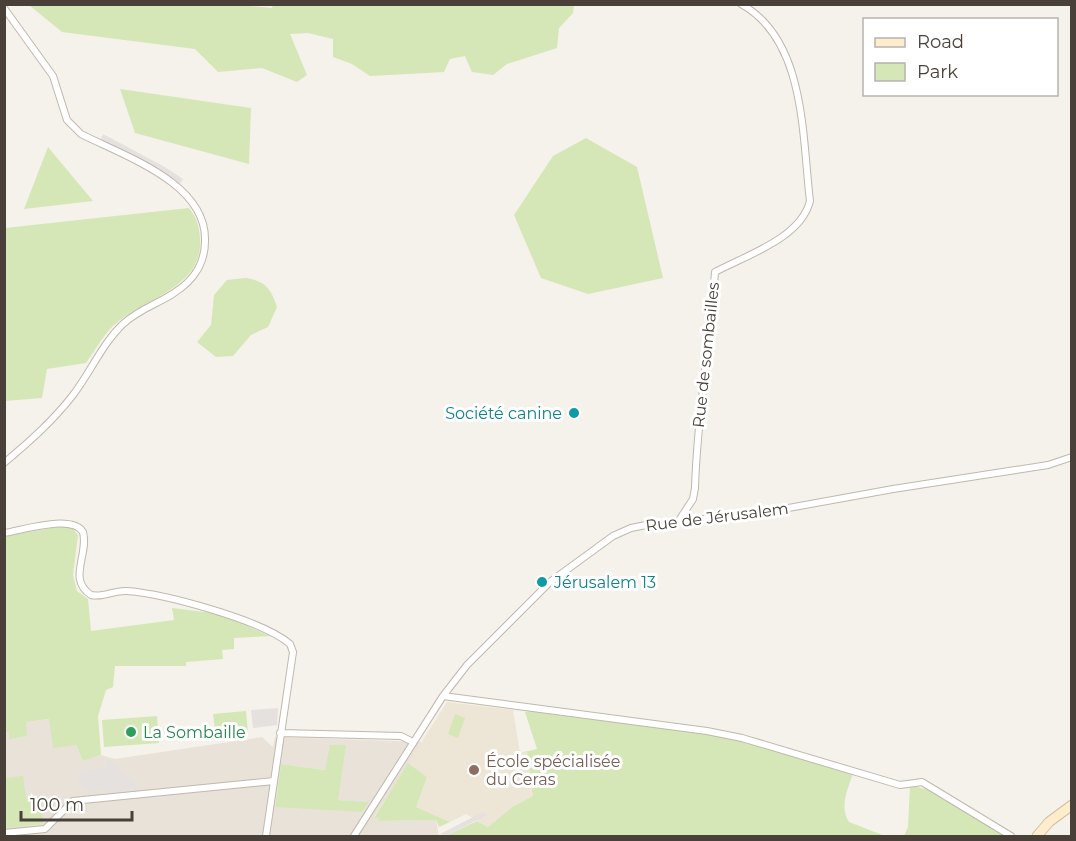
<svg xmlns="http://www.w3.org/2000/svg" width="1076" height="841" viewBox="0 0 1076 841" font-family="Montserrat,sans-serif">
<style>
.residential{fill:#e9e2d9;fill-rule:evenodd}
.education{fill:#ede5d6}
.green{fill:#d5e7b6}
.parking{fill:#e4e1df}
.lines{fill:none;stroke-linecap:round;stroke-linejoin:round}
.minor-casing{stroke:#c0b8ae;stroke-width:8}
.secondary-casing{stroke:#d3c09c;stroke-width:11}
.minor{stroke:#fff;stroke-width:6}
.secondary{stroke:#fdedcd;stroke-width:9}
.culture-dot{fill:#0f9aa8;stroke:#fff;stroke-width:2}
.leisure-dot{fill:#2e9e5b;stroke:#fff;stroke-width:2}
.education-dot{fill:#8d6e63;stroke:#fff;stroke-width:2}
.labels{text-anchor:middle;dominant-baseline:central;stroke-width:6;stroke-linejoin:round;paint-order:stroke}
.street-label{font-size:16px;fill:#494139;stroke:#fff}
.culture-label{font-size:16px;fill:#0d838f;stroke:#fff;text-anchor:end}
.leisure-label{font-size:16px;fill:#27864d;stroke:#fff;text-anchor:start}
.education-label{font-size:16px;fill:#785e54;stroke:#fff;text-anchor:start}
</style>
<rect width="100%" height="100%" fill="#f5f1eb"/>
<path class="residential" d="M50,719L76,745L83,761L101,755L115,759L262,737L273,747L275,737L422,742L374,817L379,818L380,821L436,820L439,836H5L4,732H8L9,738L26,736L25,722ZM281,764L326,770L338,800L368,802L362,811L275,806Z"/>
<path class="education" d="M447,702L513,710L520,753L527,751L533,796L512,807L488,827L466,814L450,822L416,807L427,777L408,763Z"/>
<path class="green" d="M242,5L272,8L273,4L574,5L573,13L559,28L557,48L507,64L493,75L472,72L465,56L450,59L444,72L370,76L352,64L333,57V39L308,33L290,34L307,75L297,82L262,68L218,72L195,49L62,32L29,5Z
M120,89L251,108L249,164L135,133Z
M586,138L637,167L663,278L588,294L541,278L514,215L553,156Z
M48,147L93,201L24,209Z
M189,208C197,219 199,225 200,238C204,288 144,298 114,325C103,335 95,351 86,363L47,369L42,398L5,401V228Z
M246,278C266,281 271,289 277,307L268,327L251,335L233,356L216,357L197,342L211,325L214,295L227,280Z
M65,526L73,529L78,535L73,575L77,591L88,599L91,631L174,620L172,608L220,614L270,636L234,638V649L222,650L223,659L186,662V666H115L113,687L106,690L98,716L101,755L83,761L76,745L53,748L49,719L26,722L27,736L9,739L8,732H5V536Z
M246,711L248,733L216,737L213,714Z
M529,711L724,736L853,773C848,789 839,807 849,822L885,836H446L477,821L488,827L512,807L533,796L527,752L520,753L537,749L525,712Z
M455,714L465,718L458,738L448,734Z
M157,716L159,743L104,747L102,720Z
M330,745H346L338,800L369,802L362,812L275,807L281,764L325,770Z
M408,763L427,777L416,807L450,822L439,827L436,820L379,821V818H374Z
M23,776L26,798L41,796L43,824L5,828V778Z
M910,785L936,792L1006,836H904L908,827Z"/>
<path class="parking" d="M103,134L165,167L183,179L178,187L99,143Z
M278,708L277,725L253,728L251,710Z
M107,759L137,783L138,791L109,793L102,787V792L94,789L95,796L78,783V776L82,771L105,768Z
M483,812L487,815L446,836L440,834Z"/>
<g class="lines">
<defs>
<path id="minor" d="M4,8L53,76L67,120L81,134C124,156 207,183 205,241C205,257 199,271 188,282C169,301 142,306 123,324C102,344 90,373 73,395C53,421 29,442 4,463
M678,522L693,499L695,488C697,415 710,344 715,272C747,255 801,238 810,201C802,136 806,40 741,4
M4,533C23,530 72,514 83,532C89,555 67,579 91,595C103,598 114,590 127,591C165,594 262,620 290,644L293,652L266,836
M443,696L707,731L742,738L900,785L922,782L1011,836
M280,733L401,736L413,742
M4,833L45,829L73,801L274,781
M354,836L443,696L467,665L550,582L613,536L631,528L651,524L750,515L893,489L1048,465L1072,457"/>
<path id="secondary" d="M1037,836L1049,822L1072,805"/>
</defs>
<use href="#minor" class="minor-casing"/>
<use href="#secondary" class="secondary-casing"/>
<use href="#minor" class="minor"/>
<use href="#secondary" class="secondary"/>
</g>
<g class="culture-dot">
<circle cx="574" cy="413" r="6"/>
<circle cx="542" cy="582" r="6"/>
</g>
<circle class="leisure-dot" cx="131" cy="732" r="6"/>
<circle class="education-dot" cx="474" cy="770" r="6"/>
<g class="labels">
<g class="street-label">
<text transform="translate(706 355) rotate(-84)">Rue de sombailles</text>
<text transform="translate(717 517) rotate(-7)">Rue de Jérusalem</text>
</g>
<g class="culture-label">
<text x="562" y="413">Société canine</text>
<text x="554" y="582" text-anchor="start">Jérusalem 13</text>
</g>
<g class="leisure-label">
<text x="143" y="732">La Sombaille</text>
</g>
<g class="education-label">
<text x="486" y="761">École spécialisée<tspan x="486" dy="18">du Ceras</tspan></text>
</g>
</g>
<rect width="1076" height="841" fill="none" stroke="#494139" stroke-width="12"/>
<rect x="863" y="18" width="195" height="78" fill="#ffffff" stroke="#b6b3b0" stroke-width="1.5"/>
<rect x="875" y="38" width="30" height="9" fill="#fdedcd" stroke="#b6b3b0" stroke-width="1.5"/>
<text x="917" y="48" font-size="18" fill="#494139">Road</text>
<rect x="875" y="63" width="30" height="18" fill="#d5e7b6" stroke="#b6b3b0" stroke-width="1.5"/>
<text x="917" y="78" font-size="18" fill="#494139">Park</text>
<path d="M21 811v9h111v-9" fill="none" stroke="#494139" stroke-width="3"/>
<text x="30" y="811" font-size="18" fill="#494139" stroke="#ffffff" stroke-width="4.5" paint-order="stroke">100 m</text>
</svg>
